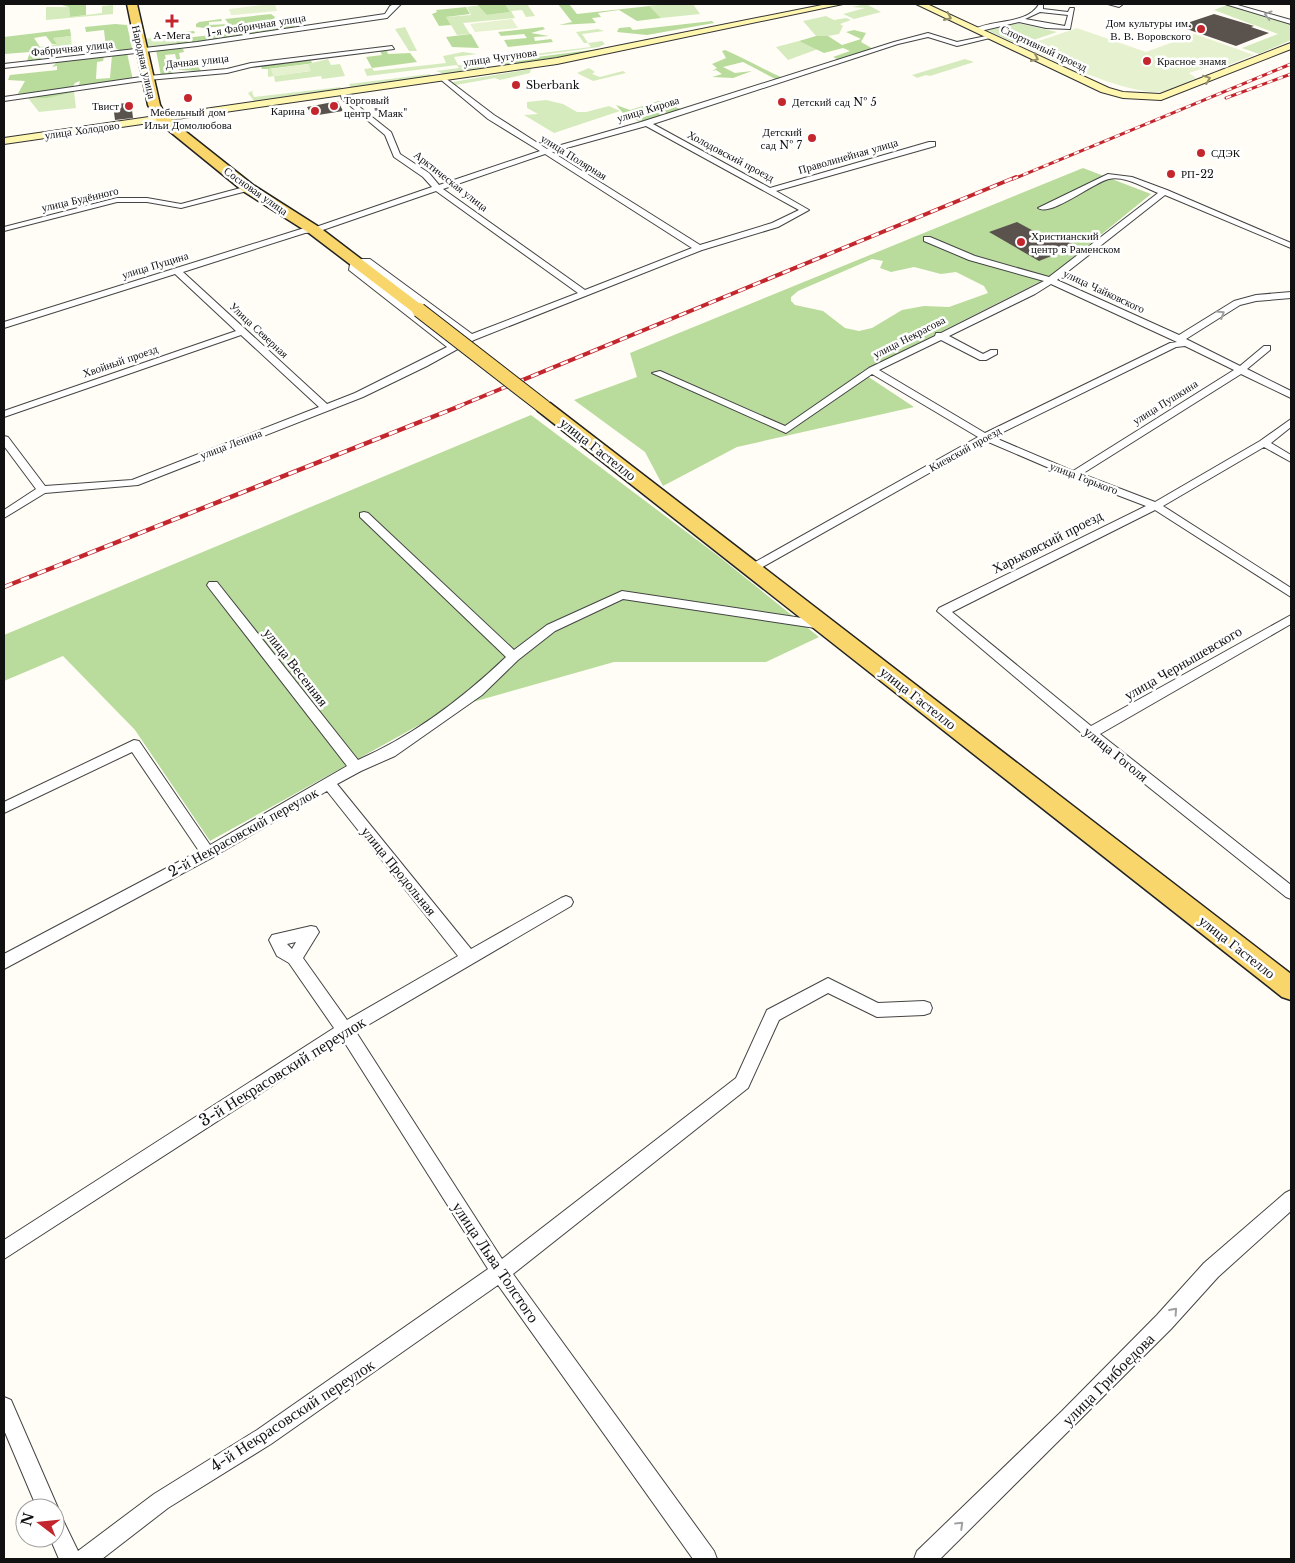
<svg xmlns="http://www.w3.org/2000/svg" width="1295" height="1563" viewBox="0 0 1295 1563" font-family="'Libre Baskerville',serif">
<style>
.green{fill:#d5ebbd}
.forest{fill:#b9dc9c;fill-rule:evenodd}
.pitch{fill:#e6f2cf}
.building{fill:#5a524d}
.lines{fill:none;stroke-linecap:round;stroke-linejoin:round}
.street-casing{stroke:#444;stroke-width:2}
.secondary-casing{stroke:#333;stroke-width:2}
.primary-casing{stroke:#222;stroke-width:3}
.street{fill:#fff;fill-rule:evenodd}
.secondary{fill:#fff6b0;fill-rule:evenodd}
.primary{fill:#f9d66b;fill-rule:evenodd}
.rail-far2-casing{stroke:#c4262e;stroke-width:3}
.rail-far1-casing{stroke:#c4262e;stroke-width:4}
.rail-casing{stroke:#c4262e;stroke-width:4.5}
.rail-far2{stroke:#fff;stroke-width:2;stroke-dasharray:5.5;stroke-linecap:butt}
.rail-far1{stroke:#fff;stroke-width:2.5;stroke-dasharray:8;stroke-linecap:butt}
.rail{stroke:#fff;stroke-width:3;stroke-dasharray:9;stroke-linecap:butt}
.primary-bridge-casing{stroke:#222;stroke-width:16;stroke-linecap:butt}
.primary-bridge{stroke:#f9d66b;stroke-width:14}
.oneway{stroke:#a0a0a0}
.oneway2{stroke:#948f68}
.poi-dot{fill:#c4262e;stroke:#fff;stroke-width:2}
.labels{text-anchor:middle;dominant-baseline:central;stroke-width:5;stroke-linejoin:round;paint-order:stroke}
.far-poi-label{font-size:11px;fill:#111;stroke:#fff;text-anchor:start}
.far-street-label{font-size:11px;fill:#111;stroke:#fff}
.street-label{font-size:14px;fill:#111;stroke:#fff}
.near-street-label{font-size:16px;fill:#111;stroke:#fff}
</style>
<rect width="100%" height="100%" fill="#fffdf5"/>
<path class="green" d="M505,4H527L535,16L526,17L522,10L511,11L515,18L463,23L470,34L457,35L446,17L471,15L467,7L481,5L487,15L510,12Z
M668,4H693L700,14L661,18L648,6Z
M866,4L881,12L854,19L843,14L865,8L852,7Z
M113,5V14L46,20V7H69L70,17L102,13V6Z
M1227,5L1291,23V40L1259,54L1242,48L1278,34L1214,10Z
M826,16L834,20L846,18L851,20L840,24L843,26L839,34L828,36H816L803,21Z
M1017,23L1057,32L1019,45L987,30Z
M405,27L417,51H409L395,29Z
M598,29L604,31L582,34L588,43L602,41L605,44L599,47L498,61L494,55L506,53L510,57L591,47L588,43H584L576,32Z
M175,35L176,43L169,47L146,50L145,39Z
M71,36L72,48L61,49V53L47,48L39,49L40,47L57,44L53,38Z
M799,41L818,49L788,60L776,47Z
M463,52L477,54L454,57L458,65L484,67L444,74L436,71L459,68L457,65L367,76L364,69L372,68L374,71L446,63L443,56Z
M328,59L331,65L340,64L345,76L322,79L321,76L275,82L274,76L268,77V69H271L274,76L310,71L308,64Z
M965,59L974,62L930,76L926,75L917,78L912,75Z
M589,68L595,72L592,74L600,77L623,71L626,73L593,81L577,73Z
M531,69L530,73L500,80L495,78L450,86L446,83Z
M430,74L431,78L352,90L349,84Z
M341,87L340,89L254,101L248,93L254,90L252,92L254,97Z
M68,92H74L76,108L39,112L28,98H47Z
M546,100L563,104L577,112H586L609,106L620,111L554,133L524,115L538,114L527,108V102Z"/>
<path class="forest" d="M63,4H86V15L70,17L69,7L62,5Z
M477,4H505L510,12L487,15Z
M558,4H569L577,14L668,4L649,6L661,18L637,21L619,10L598,13L601,17L592,18L596,23L559,25L572,22Z
M466,7L470,14L446,17L451,25L439,26L432,14L437,12L436,10Z
M271,14L275,17L273,21L204,28L196,27V24L199,22L221,19L222,21L209,22V25L229,24L225,19Z
M288,20L292,22L295,28L177,47L175,33L194,31L195,33L183,35L184,38L285,27L284,23L274,24V22Z
M712,21L714,23L647,35L617,32L619,28L630,27L633,30Z
M115,24L127,25L133,52L121,51L115,48L106,49L104,30L86,32L85,27Z
M543,27L545,29L531,33L549,36L534,37L535,41L551,39L553,42L508,47L504,40L527,38L524,34L501,36L498,32Z
M70,29L71,36L53,38L57,44H52L46,36L34,38L40,47L39,57L45,61L4,66V63L27,61L30,52L4,54V37Z
M854,30L866,33L861,42L875,50L839,60L833,57L850,51L843,48L824,53L799,41L816,36H828L842,45L861,39L846,32Z
M471,34L479,48L452,47L446,37Z
M175,48L183,49L184,52L179,53L181,63L195,62L201,71L179,70L175,54L165,55L169,71H173L174,75L161,76L156,50Z
M591,50L593,52L503,65L498,62Z
M725,50C746,59 764,70 786,79L779,81L743,62L723,67L735,73L752,71L733,78L712,77L722,74L716,70L712,71L717,68L712,64L726,58L722,51Z
M380,51H387L388,54L410,53L417,62L372,68L366,57L382,55Z
M127,53L133,80L78,88L80,81L75,83L72,88L74,92L47,98H28L36,95L16,97L25,81L8,80L10,75L57,70V66L52,67L58,61L104,56L103,61L97,62L96,79L110,78L112,55Z
M310,58L312,63L308,64L268,69H262L260,65Z
M659,101L683,110L644,124L623,113L616,105L630,110Z
M1083,168L1151,194L1049,277L861,372L914,407L737,447L663,486L645,452L574,400L637,377L630,353ZM872,259L883,261L880,268L891,272L914,267L941,274L956,272L984,286L988,293L949,307L924,306L902,310L872,328L859,331L845,328L823,311L795,305L791,301V297L798,291Z
M531,415L717,555L819,637L766,662H614L448,709L210,841L135,730L63,656L4,681V635Z"/>
<path class="pitch" d="M272,4H275L277,11L234,15H231L229,9Z
M512,19L518,28L475,32L470,24Z
M1077,28L1146,52L1195,34L1254,55L1221,68L1214,65L1189,73L1196,78C1185,83 1172,91 1161,92C1133,96 1050,60 1024,46Z
M308,64L311,71L274,76L271,69Z"/>
<path class="building" d="M1214,14L1254,26L1251,27L1269,33L1236,46L1178,26Z
M338,101L343,111L312,116L307,107Z
M131,102L133,118L115,120L113,105Z
M1017,222L1054,242L1062,239L1077,246L1039,261L989,232Z"/>
<g class="lines">
<defs>
<path id="street" d="M394,4H401L387,18L197,46L4,68V64L197,42L385,14L390,6Z
M1039,4H1043V9L1068,12L1070,8H1074L1070,29L1046,28L1019,22L976,32L973,30C991,19 1028,25 1039,4ZM1040,12L1068,15L1065,26L1025,19Z
M1108,4H1121L1122,5L1119,7Z
M1225,4H1234L1291,20V24Z
M928,33L957,42L991,35L994,37L957,46L928,37L898,44L653,124L770,188L929,142H935V146L776,191L809,210L778,227L702,250L474,340L427,366L363,397L138,485L45,493L4,518V510L36,489L4,446V436L8,437L45,486L132,480L319,407L241,335L4,417V411L236,331L175,274L4,328V322L301,229L313,228L432,187L423,177L394,157L385,135L342,99L340,92H344L347,97L391,132L400,154L429,173L439,185L540,151L488,119L440,79V77H444L494,115L547,149L641,122L894,42ZM646,126L799,210L772,223L700,245L552,152ZM545,154L692,248L585,290L443,189ZM436,191L578,293L472,334L370,259H351L349,270L447,347L355,393L327,404L183,272L305,233L317,232ZM358,264H365L465,338L454,343L357,267Z
M392,46L394,49L251,67L227,73L148,80L4,101V97L148,76L227,69L251,63Z
M1108,174L1132,177L1167,190L1291,243V248L1165,195L1057,280L1179,335L1234,301L1256,295L1291,292V298L1256,301L1240,305L1186,339L1240,366L1264,346H1270V350L1247,369L1291,391V398L1241,374L1082,474L1155,502L1260,441L1291,419V427L1271,443L1291,455V462L1264,447L1163,506L1291,588V597L1155,510L952,612L1091,726L1291,615V624L1100,734L1291,885V899L1286,897L1085,736L937,611L939,608L1146,506L1070,477L986,441L752,573L746,569L748,566L978,437L872,374L786,433L652,373L660,371L785,426L869,368L935,336L936,333H941L1044,281L969,260L924,241V237H930L975,256L1049,277L1158,193C1145,188 1124,175 1109,179C1094,182 1051,217 1038,208ZM1051,284L1177,342L1170,343L985,433L879,370L941,340L980,360H986L997,354V350H991L983,354L949,336L1035,294ZM1185,346L1234,370L1073,471L993,437L1176,347Z
M248,186L252,188L251,190L181,208L147,202H117L4,231V227L117,198H147L181,204Z
M364,512L368,513L514,650L547,625L622,591L822,621L828,625L822,629L623,599L555,631L518,660L482,695L395,756L361,771L337,784L471,949L561,898L566,896L571,898L573,902L571,906L356,1032L502,1259L736,1078L767,1010L828,978L878,1003L924,1001L930,1003L932,1008L930,1013L924,1015L877,1017L828,993L779,1020L748,1088L513,1274L714,1551L717,1559H693L498,1285L271,1444L168,1508L102,1559H59L50,1538H55V1508H37L4,1430V1397L11,1400L58,1508L56,1515L62,1518L78,1551L154,1494L257,1430L488,1269L343,1040L4,1259V1240L334,1028L289,963L277,956L269,940L272,935L311,926L316,927L319,932L303,958L347,1020L458,956L327,791L213,857L4,969V954L199,851L132,752L4,813V802L134,740L139,741L210,845L347,766L209,588L207,585L209,582H217L358,760C413,736 463,698 506,657L360,517V513ZM296,942L292,949L287,944Z
M1291,1190V1211L1218,1277L1171,1329L940,1559H914L917,1551L1062,1411L1157,1315L1204,1263L1285,1193Z"/>
<path id="secondary" d="M827,4H843L557,64L4,144V138L557,58Z
M916,4H927L1109,88L1123,92L1160,94L1288,44L1291,43V49L1161,100L1123,98L1101,92Z"/>
<path id="primary" d="M127,4H137L160,105L166,116L253,185L319,227L424,307L426,310L424,313H414L309,233L243,191L157,121L148,105Z
M544,402L550,403L1291,974V1000L1282,997L538,411L536,407L538,403Z"/>
</defs>
<use href="#street" class="street-casing"/>
<use href="#secondary" class="secondary-casing"/>
<use href="#primary" class="primary-casing"/>
<use href="#street" class="street"/>
<use href="#secondary" class="secondary"/>
<use href="#primary" class="primary"/>
<defs>
<path id="rail-far2" d="M1226,98L1291,74
M1013,179L1291,64"/>
<path id="rail-far1" d="M457,407L1016,177"/>
<path id="rail" d="M4,587L460,406"/>
</defs>
<use href="#rail-far2" class="rail-far2-casing"/>
<use href="#rail-far1" class="rail-far1-casing"/>
<use href="#rail" class="rail-casing"/>
<use href="#rail-far2" class="rail-far2"/>
<use href="#rail-far1" class="rail-far1"/>
<use href="#rail" class="rail"/>
<defs>
<path id="primary-bridge" d="M419,310L544,407"/>
</defs>
<use href="#primary-bridge" class="primary-bridge-casing"/>
<use href="#primary-bridge" class="primary-bridge"/>
</g>
<defs><path id="oneway-chevron" d="M-2-3.5L2.5 0L-2 3.5" fill="none" stroke-width="1.6" stroke-linecap="round" stroke-linejoin="round" transform="scale(1.25)"/></defs>
<g class="oneway">
<use href="#oneway-chevron" transform="translate(1268 15) rotate(-165)"/>
<use href="#oneway-chevron" transform="translate(1221 314) rotate(-32)"/>
<use href="#oneway-chevron" transform="translate(1174 1311) rotate(-48)"/>
<use href="#oneway-chevron" transform="translate(960 1525) rotate(-44)"/>
</g>
<g class="oneway2">
<use href="#oneway-chevron" transform="translate(948 17) rotate(25)"/>
<use href="#oneway-chevron" transform="translate(1035 58) rotate(25)"/>
<use href="#oneway-chevron" transform="translate(1207 79) rotate(-21)"/>
</g>
<g class="poi-dot">
<path d="M169.5 13.5h5v5h5v5h-5v5h-5v-5h-5v-5h5z"/>
<circle cx="1201" cy="29" r="5"/>
<circle cx="1147" cy="61" r="5"/>
<circle cx="516" cy="85" r="5"/>
<circle cx="188" cy="98" r="5"/>
<circle cx="782" cy="102" r="5"/>
<circle cx="129" cy="106" r="5"/>
<circle cx="334" cy="106" r="5"/>
<circle cx="315" cy="111" r="5"/>
<circle cx="812" cy="138" r="5"/>
<circle cx="1201" cy="153" r="5"/>
<circle cx="1171" cy="174" r="5"/>
<circle cx="1021" cy="242" r="5"/>
</g>
<g class="labels">
<g class="far-poi-label">
<text x="1191" y="23" text-anchor="end">Дом культуры им.<tspan x="1191" dy="13">В. В. Воровского</tspan></text>
<text x="172" y="35" text-anchor="middle">А-Мега</text>
<text x="1157" y="61">Красное знамя</text>
<text x="526" y="85">Sberbank</text>
<text x="344" y="100">Торговый<tspan x="344" dy="13">центр "Маяк"</tspan></text>
<text x="792" y="102">Детский сад № 5</text>
<text x="119" y="106" text-anchor="end">Твист</text>
<text x="305" y="111" text-anchor="end">Карина</text>
<text x="188" y="112" text-anchor="middle">Мебельный дом<tspan x="188" dy="13">Ильи Домолюбова</tspan></text>
<text x="802" y="132" text-anchor="end">Детский<tspan x="802" dy="13">сад № 7</tspan></text>
<text x="1211" y="153">СДЭК</text>
<text x="1181" y="174">РП-22</text>
<text x="1031" y="236">Христианский<tspan x="1031" dy="13">центр в Раменском</tspan></text>
</g>
<g class="far-street-label">
<text transform="translate(256 25) rotate(-9)">1-я Фабричная улица</text>
<text transform="translate(72 48) rotate(-6)">Фабричная улица</text>
<text transform="translate(1044 48) rotate(25)">Спортивный проезд</text>
<text transform="translate(500 57) rotate(-8)">улица Чугунова</text>
<text transform="translate(197 61) rotate(-6)">Дачная улица</text>
<text transform="translate(144 62) rotate(77)">Народная улица</text>
<text transform="translate(648 109) rotate(-17)">улица Кирова</text>
<text transform="translate(82 130) rotate(-8)">улица Холодово</text>
<text transform="translate(731 156) rotate(28)">Холодовский проезд</text>
<text transform="translate(848 156) rotate(-16)">Праволинейная улица</text>
<text transform="translate(574 157) rotate(32)">улица Полярная</text>
<text transform="translate(451 181) rotate(38)">Арктическая улица</text>
<text transform="translate(256 191) rotate(35)">Сосновая улица</text>
<text transform="translate(80 199) rotate(-13)">улица Будённого</text>
<text transform="translate(155 265) rotate(-17)">улица Пущина</text>
<text transform="translate(1104 291) rotate(25)">улица Чайковского</text>
<text transform="translate(259 330) rotate(43)">Улица Северная</text>
<text transform="translate(909 337) rotate(-27)">улица Некрасова</text>
<text transform="translate(120 361) rotate(-19)">Хвойный проезд</text>
<text transform="translate(1165 402) rotate(-32)">улица Пушкина</text>
<text transform="translate(231 444) rotate(-21)">улица Ленина</text>
<text transform="translate(965 449) rotate(-29)">Киевский проезд</text>
<text transform="translate(1084 478) rotate(21)">улица Горького</text>
</g>
<g class="street-label">
<text transform="translate(598 449) rotate(38)">улица Гастелло</text>
<text transform="translate(1047 542) rotate(-27)">Харьковский проезд</text>
<text transform="translate(1183 663) rotate(-30)">улица Чернышевского</text>
<text transform="translate(296 667) rotate(52)">улица Весенняя</text>
<text transform="translate(918 698) rotate(38)">улица Гастелло</text>
<text transform="translate(1116 754) rotate(39)">улица Гоголя</text>
<text transform="translate(243 832) rotate(-29)">2-й Некрасовский переулок</text>
<text transform="translate(399 871) rotate(51)">улица Продольная</text>
<text transform="translate(1237 947) rotate(38)">улица Гастелло</text>
</g>
<g class="near-street-label">
<text transform="translate(282 1071) rotate(-32)">3-й Некрасовский переулок</text>
<text transform="translate(496 1262) rotate(56)">улица Льва Толстого</text>
<text transform="translate(1108 1379) rotate(-45)">улица Грибоедова</text>
<text transform="translate(292 1415) rotate(-33)">4-й Некрасовский переулок</text>
</g>
</g>
<rect width="1295" height="1563" fill="none" stroke="#111111" stroke-width="10"/>
<g transform="translate(40 1523) rotate(286)"><circle r="24" fill="#ffffff" stroke="#a0a0a0"/>
<path d="M0-4L9 19L0 12L-9 19Z" fill="#c4262e"/>
<text y="-8" font-size="14" font-weight="bold" text-anchor="middle" fill="#111111">N</text>
</g>
</svg>
